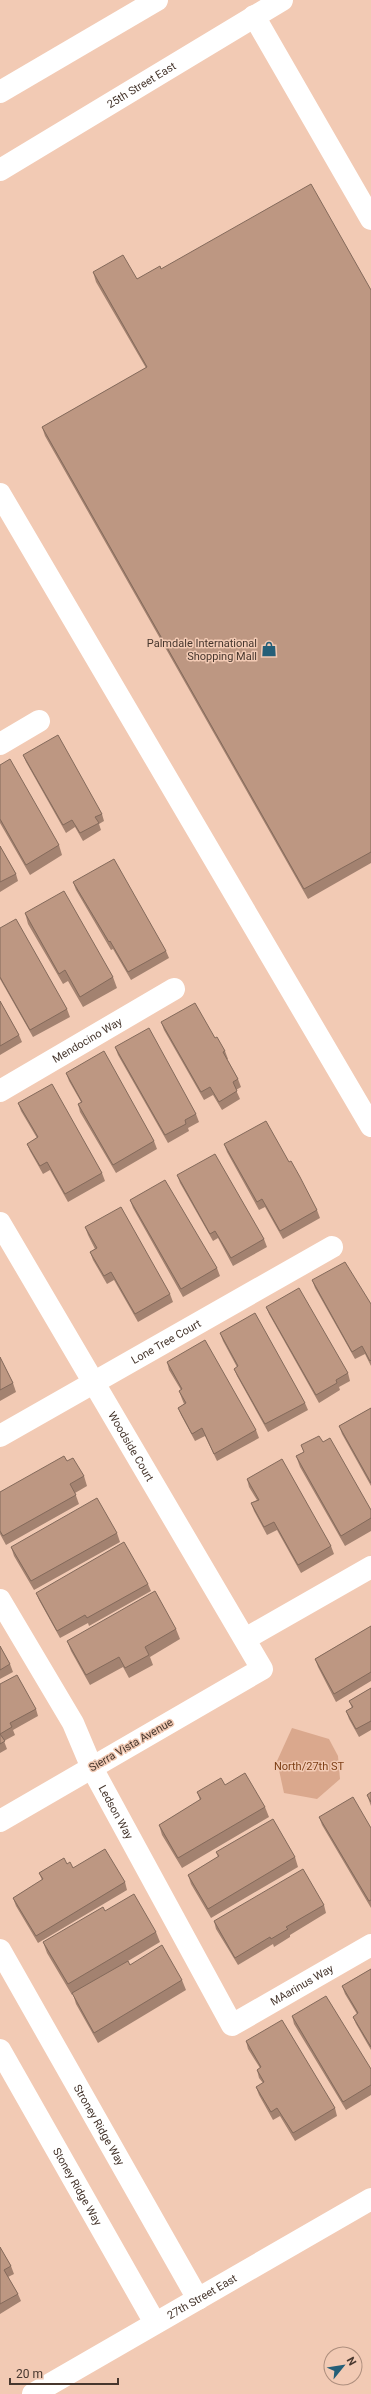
<svg xmlns="http://www.w3.org/2000/svg" width="371" height="2394" viewBox="0 0 371 2394" font-family="Roboto,sans-serif">
<style>
.green{fill:#daa88d}
.lines{fill:none;stroke-linecap:round;stroke-linejoin:round}
.minor{stroke:#fff;stroke-width:22}
.major{stroke:#fff;stroke-width:22}
.wall{fill:#a38270}
.building{fill:#bd9782;stroke:#846a5b}
.labels{text-anchor:middle;dominant-baseline:central;stroke-width:3;stroke-linejoin:round;paint-order:stroke}
.street-label{font-size:11px;fill:#47372e;stroke:#f2cab4}
.poi-label{font-size:11px;fill:#47372e;stroke:#f2cab4;text-anchor:end}
.park-label{font-size:11px;fill:#7d3f16;stroke:#f2cab4}
</style>
<rect width="100%" height="100%" fill="#f2cab4"/>
<path class="green" d="M292,1728L329,1739L338,1756L340,1779L317,1799L284,1793L277,1761Z"/>
<g class="lines">
<g class="minor">
<path d="M254,16L371,219"/>
<path d="M0,494L371,1126"/>
<path d="M0,744L39,721"/>
<path id="s1" d="M0,1091L174,989"/>
<path id="s2" d="M0,1223L262,1669L0,1821"/>
<path id="s3" d="M0,1436L332,1247"/>
<path id="s4" d="M0,1600L73,1723L92,1768L232,2025L371,1945"/>
<path d="M245,1639L371,1567"/>
<path id="s5" d="M0,1950L198,2299"/>
<path id="s6" d="M0,2050L155,2323"/>
<path id="s7" d="M33,2394L371,2199"/>
</g>
<g class="major">
<path d="M0,92L157,0"/>
<path id="s8" d="M0,170L282,0"/>
</g>
</g>
<path class="wall" d="M161,269L371,290V863L308,899L45,436L42,427L146,368L96,282L93,272L137,279Z
M23,755L102,814L104,821L99,824L101,830L83,841L75,827L66,833L26,762Z
M0,765L59,845L62,855L30,875L0,823Z
M0,846L16,874L18,881L0,892Z
M73,882L166,951L169,958L131,980L113,949L111,950L76,890Z
M25,913L113,977L117,988L83,1007L68,981L63,984L28,924Z
M0,928L67,1009L70,1017L33,1037L0,979Z
M0,1001L19,1035L22,1042L0,1055Z
M161,1022L215,1038L225,1051L228,1059H227L238,1079L241,1087L236,1090L240,1099L222,1110L213,1095L204,1100L164,1030Z
M115,1047L196,1114L199,1122L188,1128L189,1131L168,1143L118,1055Z
M66,1073L154,1141L157,1149L116,1173L80,1112L78,1104L81,1102L69,1081Z
M18,1103L102,1173L105,1181L68,1202L50,1170L43,1174L30,1151L27,1144L37,1138L21,1111Z
M224,1144L289,1162L317,1210L320,1218L283,1239L265,1207L259,1210L227,1152Z
M177,1175L264,1239L267,1247L233,1266L218,1238L213,1241L180,1183Z
M130,1200L217,1268L220,1276L183,1297L133,1208Z
M85,1227L170,1294L173,1302L138,1322L114,1280L107,1284L93,1260L90,1252L95,1249L88,1235Z
M312,1280L371,1304V1366L365,1354L355,1359L315,1288Z
M266,1307L348,1373L350,1381L339,1387L340,1390L319,1403L269,1314Z
M220,1333L305,1403L308,1410L268,1432L237,1376L234,1369L237,1367L223,1341Z
M0,1357L13,1383L16,1392L0,1401Z
M167,1362L256,1430L259,1438L217,1461L205,1436L195,1441L181,1415L178,1408L184,1404L182,1399L179,1391L181,1390L169,1370Z
M371,1408V1486L342,1434L339,1426Z
M323,1442L371,1510V1531L345,1546L300,1467L296,1456L304,1452L301,1445Z
M67,1461L84,1476L87,1486L75,1493L79,1504L6,1545L0,1534V1492Z
M247,1479L331,1546L334,1554L301,1573L277,1530L267,1535L254,1511L251,1503L257,1500L249,1487Z
M117,1533L120,1542L34,1590L14,1556L11,1547Z
M148,1584L151,1591L89,1626L88,1623L60,1638L39,1600L36,1593Z
M371,1626V1681L336,1702L318,1667L315,1659Z
M176,1629L180,1639L150,1657L153,1665L129,1678L123,1667L90,1685L71,1651L67,1641Z
M0,1646L10,1664L13,1672L0,1679Z
M0,1684L36,1709L38,1716L13,1730L15,1735L4,1741L7,1749L0,1753Z
M371,1688V1730L359,1737L349,1719L346,1711L352,1708L349,1701Z
M225,1785L265,1807L269,1817L182,1868L162,1835L159,1825L200,1800L197,1792Z
M371,1792V1806L367,1795Z
M319,1817L371,1828V1908L322,1825Z
M216,1852L295,1857L298,1867L211,1918L191,1884L188,1875L218,1857Z
M67,1864L73,1868L125,1882L127,1890L38,1943L16,1906L13,1898L42,1880L39,1873Z
M324,1905L326,1913L290,1935V1937L274,1947L273,1944L238,1965L216,1929L214,1921Z
M105,1911L156,1932L160,1942L128,1961L130,1965L182,1980L186,1990L98,2043L76,2004L73,1994L72,1995L47,1953L43,1942Z
M371,1969V2050L356,2024L353,2017L357,2014L345,1994L342,1986Z
M292,2016L371,2069V2095L346,2110L294,2024Z
M246,2041L335,2108L337,2116L295,2141L280,2116L273,2120L259,2095L256,2087L263,2083L259,2078L257,2070L260,2068L248,2049Z
M0,2247L11,2266L14,2274L8,2277L18,2294L21,2301L0,2314Z"/>
<path class="building" d="M311,184L371,290V852L304,889L42,427L147,367L93,272L123,255L137,279L160,266L161,269Z
M58,735L102,814L95,817L99,823L80,833L72,820L63,825L23,755Z
M10,759L59,845L26,865L0,819V765Z
M0,846L16,874L0,882Z
M114,859L166,951L128,972L110,941L109,942L73,882Z
M64,891L113,977L80,997L65,970L59,974L25,913Z
M16,919L67,1009L30,1030L0,977V928Z
M0,1001L19,1035L0,1046Z
M195,1003L215,1038L217,1037L225,1051L223,1052L238,1079L233,1082L237,1091L219,1102L210,1087L201,1092L161,1022Z
M149,1028L196,1114L185,1120L186,1124L165,1135L115,1047Z
M104,1051L154,1141L113,1165L78,1104L82,1102L66,1073Z
M52,1084L102,1173L65,1194L47,1162L40,1166L27,1144L38,1137L18,1103Z
M266,1121L289,1162L291,1161L300,1177L317,1210L280,1231L262,1199L257,1202L224,1144Z
M215,1154L264,1239L231,1258L215,1231L210,1234L177,1175Z
M165,1180L217,1268L181,1289L130,1200Z
M121,1207L170,1294L135,1314L111,1272L104,1276L90,1252L97,1248L85,1227Z
M345,1262L371,1304V1360L370,1361L362,1346L352,1352L312,1280Z
M299,1288L348,1373L336,1380L337,1383L316,1395L266,1307Z
M255,1313L305,1403L265,1424L234,1369L238,1366L220,1333Z
M205,1340L256,1430L214,1454L202,1428L192,1434L178,1408L186,1403L179,1391L182,1389L167,1362Z
M0,1357L13,1383L0,1390Z
M371,1408V1483L339,1426Z
M319,1436L323,1442L330,1438L371,1510V1518L341,1536L296,1456L304,1452L301,1445Z
M64,1456L67,1461L73,1458L84,1476L70,1484L76,1495L3,1536L0,1531V1492Z
M282,1459L331,1546L298,1565L274,1522L264,1527L251,1503L259,1500L247,1479Z
M97,1498L117,1533L31,1581L11,1547Z
M124,1542L148,1584L87,1618L85,1615L57,1631L36,1593Z
M155,1591L176,1629L145,1647L149,1655L125,1668L119,1657L86,1675L67,1641Z
M371,1626V1672L334,1694L315,1659Z
M0,1646L10,1664L0,1670Z
M17,1675L36,1709L10,1723L12,1727L0,1734L5,1741L0,1744V1684Z
M371,1688V1721L356,1729L346,1711L353,1707L349,1701Z
M245,1773L265,1807L178,1858L159,1825L201,1799L197,1792L221,1778L225,1785Z
M371,1792V1802L367,1795Z
M353,1797L371,1828V1900L369,1901L319,1817Z
M273,1819L295,1857L208,1909L188,1875L219,1856L216,1852Z
M105,1849L125,1882L36,1936L13,1898L43,1879L39,1873L64,1858L67,1864L70,1862L73,1868Z
M303,1869L324,1905L286,1927L288,1929L271,1939L270,1937L235,1958L214,1921Z
M134,1894L156,1932L68,1984L43,1942L103,1907L105,1911Z
M162,1945L182,1980L94,2033L72,1993L128,1961L130,1965Z
M371,1969V2047L353,2017L358,2013L342,1986Z
M326,1996L371,2069V2085L343,2102L292,2016Z
M282,2020L335,2108L293,2133L277,2108L271,2112L256,2087L264,2082L257,2070L261,2067L246,2041Z
M0,2247L11,2266L4,2270L18,2294L0,2304Z"/>
<defs>
<symbol id="shop-bare" viewBox="-9 -9 18 18"><path d="M-5-2.5h2.3a2.7 3.5 0 0 1 5.4 0H5L5.5 6h-11ZM-1.5-2.5h3a1.5 2.3 0 0 0-3 0Z" fill="#255f78" stroke="#f2cab4" stroke-width="2.5" paint-order="stroke"/></symbol>
</defs>
<g fill-rule="evenodd">
<use href="#shop-bare" x="258" y="638" width="22" height="22"/>
</g>
<g class="labels">
<g class="street-label">
<text stroke="none"><textPath href="#s8" startOffset="165">25th Street East</textPath></text>
<text stroke="none"><textPath href="#s1" startOffset="101">Mendocino Way</textPath></text>
<text stroke="none"><textPath href="#s3" startOffset="191">Lone Tree Court</textPath></text>
<text stroke="none"><textPath href="#s2" startOffset="259">Woodside Court</textPath></text>
<text transform="translate(131 1745) rotate(-30)">Sierra Vista Avenue</text>
<text stroke="none"><textPath href="#s4" startOffset="242">Ledson Way</textPath></text>
<text stroke="none"><textPath href="#s4" startOffset="565">MAarinus Way</textPath></text>
<text stroke="none"><textPath href="#s5" startOffset="201">Stroney Ridge Way</textPath></text>
<text stroke="none"><textPath href="#s6" startOffset="157">Stoney Ridge Way</textPath></text>
<text stroke="none"><textPath href="#s7" startOffset="195">27th Street East</textPath></text>
</g>
<g class="poi-label">
<text x="257" y="643">Palmdale International<tspan x="257" dy="13">Shopping Mall</tspan></text>
</g>
<g class="park-label">
<text x="309" y="1766">North/27th ST</text>
</g>
</g>
<g transform="translate(343 2366) rotate(60)"><circle r="19" fill="#f2cab4" stroke="#ae8f7e"/>
<path d="M0-3L7 15L0 10L-7 15Z" fill="#255f78"/>
<text y="-6" font-size="11" font-weight="bold" text-anchor="middle" fill="#47372e">N</text>
</g>
<path d="M10 2378v6h108v-6" fill="none" stroke="#47372e" stroke-width="2"/>
<text x="16" y="2378" font-size="12" fill="#47372e" stroke="#f2cab4" stroke-width="3" paint-order="stroke">20 m</text>
</svg>
